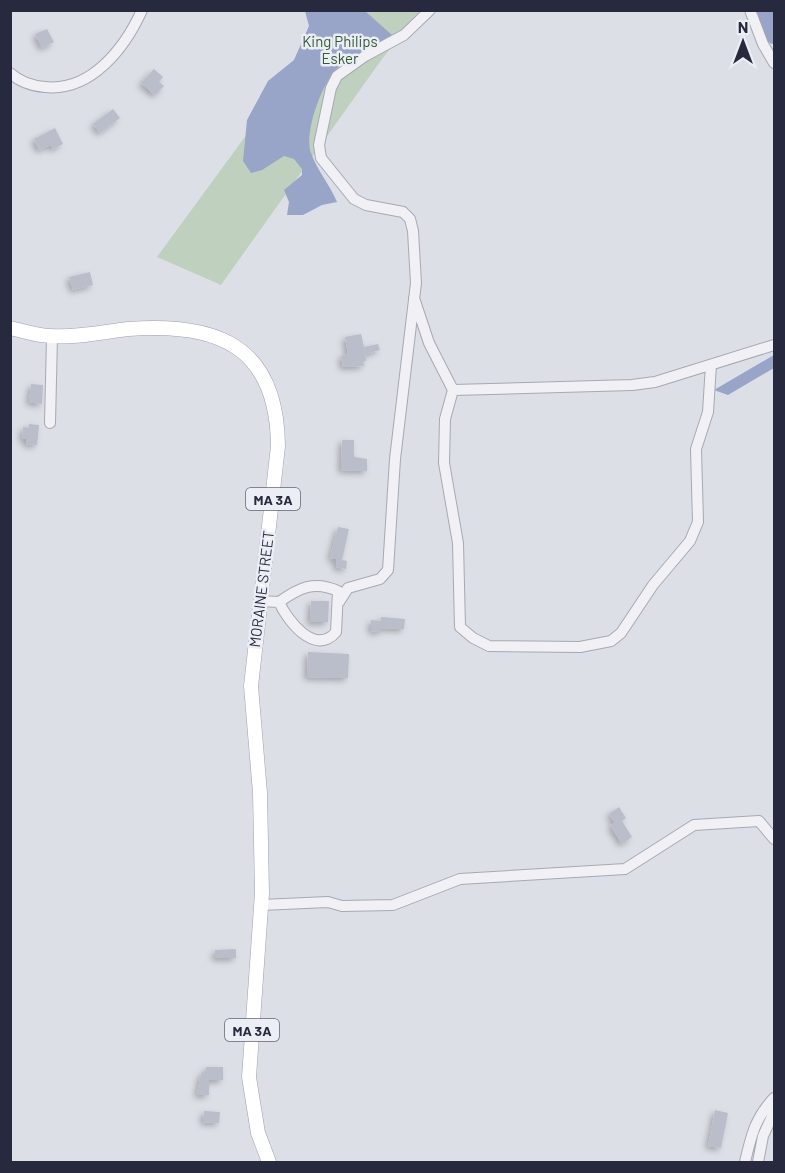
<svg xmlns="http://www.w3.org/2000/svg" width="785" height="1173" viewBox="0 0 785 1173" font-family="Barlow,sans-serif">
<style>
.green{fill:#bfd1be}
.water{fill:#98a4c8}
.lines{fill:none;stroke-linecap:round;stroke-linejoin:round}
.river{stroke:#98a4c8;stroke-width:18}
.building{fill:#babdca;filter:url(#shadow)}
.minor-casing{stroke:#a6a9b4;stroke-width:12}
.major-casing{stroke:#9ca0b3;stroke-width:15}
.minor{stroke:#f0f0f5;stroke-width:10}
.major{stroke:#fff;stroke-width:14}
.labels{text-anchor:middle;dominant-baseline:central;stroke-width:5;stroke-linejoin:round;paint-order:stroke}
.shield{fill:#eceef5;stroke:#626575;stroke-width:1.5}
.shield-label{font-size:14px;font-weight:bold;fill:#272a3e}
.park-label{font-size:15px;fill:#345935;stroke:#eceef5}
.street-label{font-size:15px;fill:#272a3e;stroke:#eceef5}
</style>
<defs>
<filter id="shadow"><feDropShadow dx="-3" dy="3" stdDeviation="3" flood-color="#0004"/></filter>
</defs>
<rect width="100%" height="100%" fill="#dddfe7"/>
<path class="green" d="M317,11H420L382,59L221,285L157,257L283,85Z"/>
<path class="water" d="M305,11H365L392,35C380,51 358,55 341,65C324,76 303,133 311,153C317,170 330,185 337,202L322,205L303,215H287L289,202L284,190L302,175V169L294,159L284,156L262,170L251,173L243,161L247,120L268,81L294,60L309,26Z
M774,355V368L728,395L714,390Z"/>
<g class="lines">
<path class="river" d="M762,10L774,35"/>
</g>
<path class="building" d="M47,29L54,42L42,48L35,34Z
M154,69L163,77L159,82L164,86L155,95L141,83Z
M113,109L120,118L100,133L93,124Z
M55,128L63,144L53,149L51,145L39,150L34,139Z
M90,272L93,285L73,290L69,277Z
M361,334L364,347L378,344L380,350L365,354L366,361L363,362L364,366L343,367L341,356L348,354L345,337Z
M31,384L43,385L42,404L29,402Z
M29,424L39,425L37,445L26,444L27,439H22L23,427L29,428Z
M342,440H354V457L367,459V471L341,470Z
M338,527L349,529L342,560L347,561L346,569L336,567V559L330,558Z
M311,601H329L328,622H310Z
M381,617L405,619L404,629L381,628V632L371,631V620L381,621Z
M308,652L349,654L348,678L307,677Z
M619,807L626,818L622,821L632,837L622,844L610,825L615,823L609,814Z
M236,949V958H215V950Z
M206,1067H223V1080H209V1095H197L201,1073H206Z
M715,1110L728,1113L721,1148L708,1146Z
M204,1111L220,1112L219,1123L203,1122Z"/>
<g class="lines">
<defs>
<path id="minor" d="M750,10L763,44L774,63
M10,73C20,82 32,86 45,87C91,92 125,48 142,10
M414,298L429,343L453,390L445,419L444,463L458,543L460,627L473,638L489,646L580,647L611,641L621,633L653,585L690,541L698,522L696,449L708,412L711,365
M453,390L632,385L655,382L774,345
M50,423L52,337
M259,601L279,602C287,620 315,657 336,632L338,591C314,580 299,588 279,602
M339,602L348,588L380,579L388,570L395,459L416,283L413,231L410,219L403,212L366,205L354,199L321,158L319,145L331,88L337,76L365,56L404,35L430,10
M261,905L328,902L342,906L393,905L460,879L625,869L694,825L759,821L774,839
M745,1162C751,1136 755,1118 774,1098
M758,1162L763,1136L774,1112"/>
<path id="major" d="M10,328C24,331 37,336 51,336C77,338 103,332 128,329C218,322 277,346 278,446L251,686L260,793L262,893L249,1077L258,1133L269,1162"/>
</defs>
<use href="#minor" class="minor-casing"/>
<use href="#major" class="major-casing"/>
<use href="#minor" class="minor"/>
<use href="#major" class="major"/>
</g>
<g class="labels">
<g class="shield">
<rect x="246" y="488" width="54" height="22" rx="4.5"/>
<rect x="225" y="1019" width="54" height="22" rx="4.5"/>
</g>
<g class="shield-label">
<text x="273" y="499">MA 3A</text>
<text x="252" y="1030">MA 3A</text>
</g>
<g class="park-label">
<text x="340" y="41">King Philips<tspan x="340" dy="17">Esker</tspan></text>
</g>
<g class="street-label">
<text transform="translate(261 589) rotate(-83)">MORAINE STREET</text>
</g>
</g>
<rect width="785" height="1173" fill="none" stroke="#272a3e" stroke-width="24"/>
<g transform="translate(743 42)" stroke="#eceef5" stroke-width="4.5" paint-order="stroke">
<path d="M0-4.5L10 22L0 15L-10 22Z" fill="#272a3e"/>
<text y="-9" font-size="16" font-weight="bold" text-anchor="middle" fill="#272a3e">N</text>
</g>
</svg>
